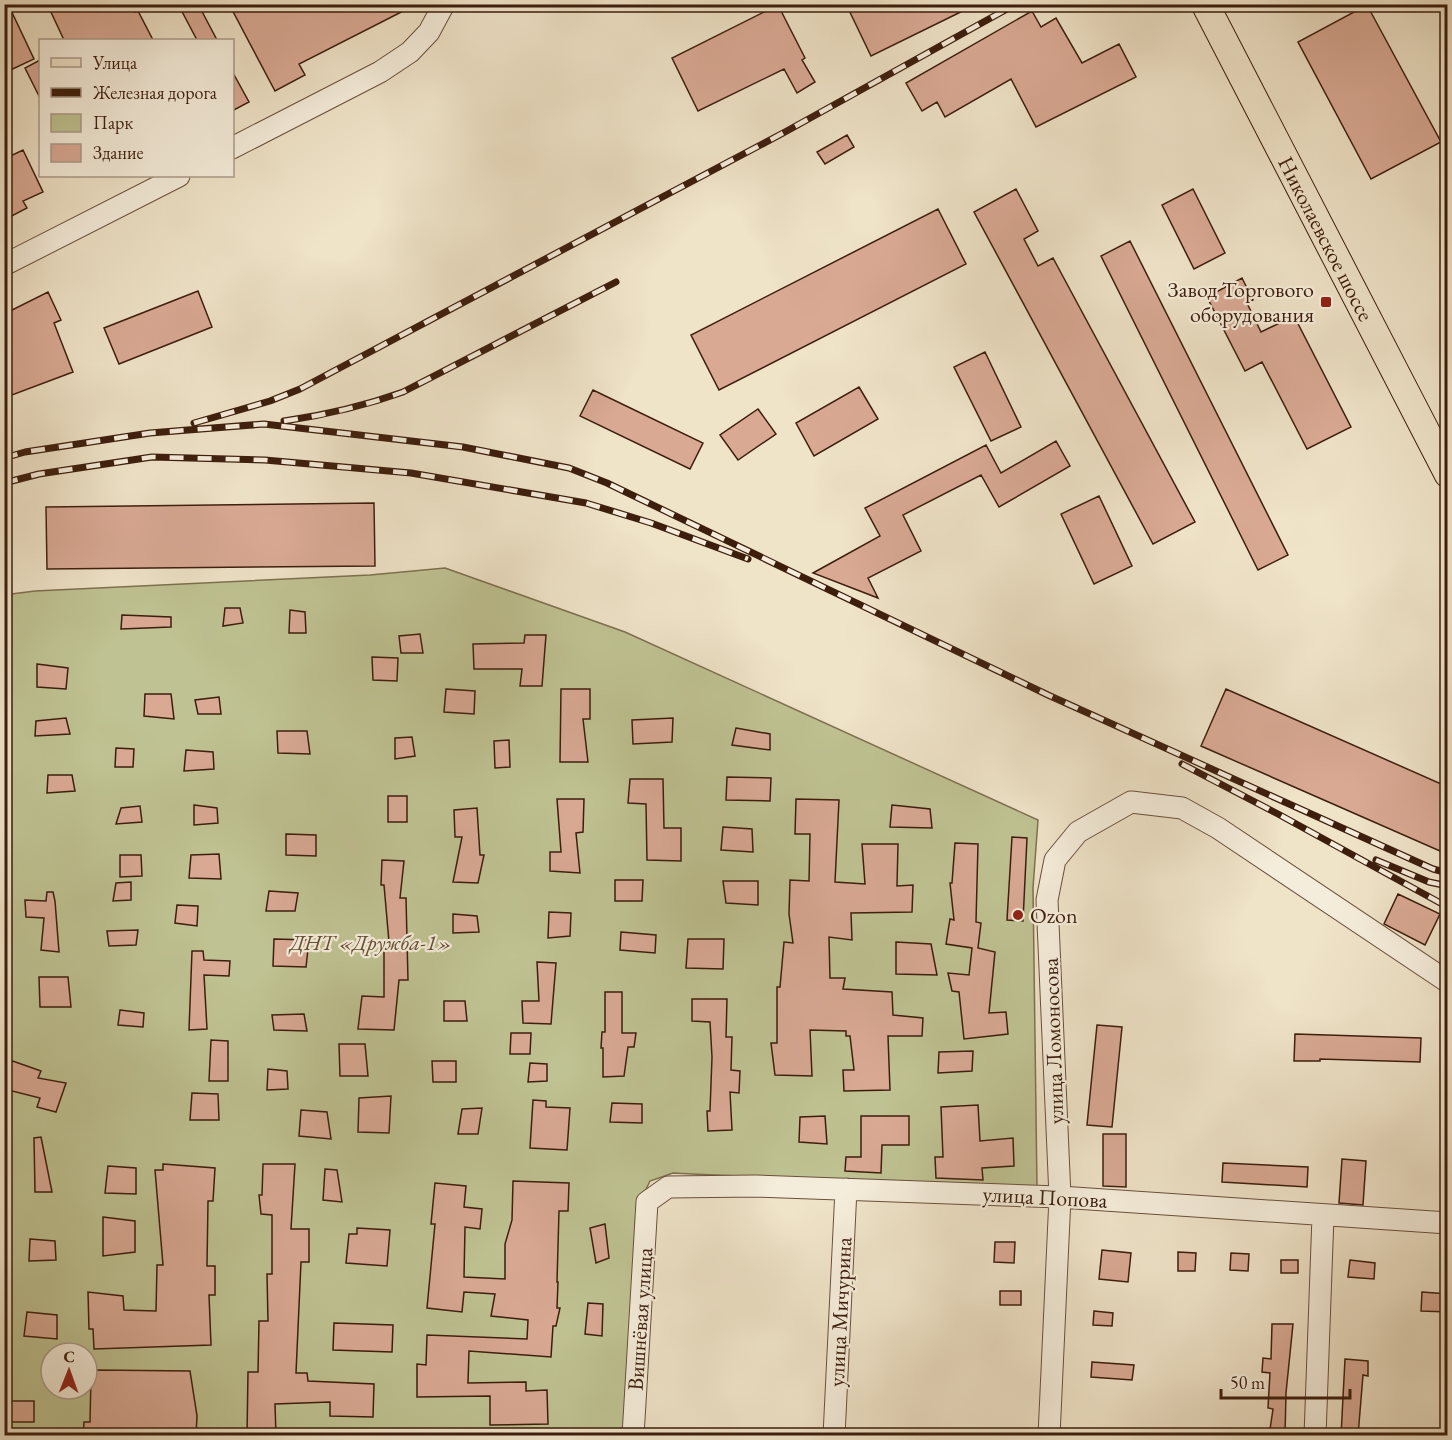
<svg xmlns="http://www.w3.org/2000/svg" width="1452" height="1440" viewBox="0 0 1452 1440" font-family="'EB Garamond',serif">
<style>
.green{fill:#bfc292;stroke:#7e7050;stroke-width:1.5;fill-rule:evenodd}
.building{fill:#d9a994;stroke:#3d1e0d;stroke-width:1.5}
.lines{fill:none;stroke-linecap:round;stroke-linejoin:round}
.minor-casing{stroke:#6a4f3c;stroke-width:23}
.major-casing{stroke:#3d1e0d;stroke-width:29}
.minor{stroke:#f5eddb;stroke-width:21}
.major{stroke:#efe3c8;stroke-width:27}
.rail-casing{stroke:#3d1e0d;stroke-width:7}
.rail{stroke:#f5eddb;stroke-width:4.5;stroke-dasharray:14;stroke-linecap:butt}
.poi-dot{fill:#8f2418;stroke:#f5eddb;stroke-width:2}
.labels{text-anchor:middle;dominant-baseline:central;stroke-width:4.5;stroke-linejoin:round;paint-order:stroke}
.street-label{font-size:22px;fill:#3d1e0d;stroke:#f5eddb}
.poi-label{font-size:22px;fill:#3d1e0d;stroke:#f5eddb;text-anchor:end}
.park-label{font-size:22px;font-style:italic;fill:#644f35;stroke:#f5eddb}
</style>
<rect width="100%" height="100%" fill="#efe3c8"/>
<filter id="stains"><feTurbulence type="fractalNoise" baseFrequency=".00333" numOctaves="4"/><feColorMatrix values="0 0 0 0 .2 0 0 0 0 .09 0 0 0 0 .02 0 0 0 .5 -.17"/></filter>
<radialGradient id="worn" r=".72"><stop offset=".6" stop-color="#630" stop-opacity="0"/><stop offset="1" stop-color="#630" stop-opacity=".3"/></radialGradient>
<path class="green" d="M445,568L625,632L1038,820L1033,888L1037,1188L692,1174L673,1173L650,1181L636,1210L625,1435H5L4,595L35,591L370,575ZM51,1353H87V1389H51Z"/>
<path class="building" d="M4,4H8L34,59L4,73Z
M61,4H132L135,12L138,11L153,40H64L50,10Z
M178,4H198L217,40H197Z
M229,4H417L299,64L305,75L275,91Z
M846,4H977L871,56Z
M778,5L805,58L802,60L815,82L797,93L784,69L698,111L672,58Z
M1367,5L1441,142L1371,179L1298,42Z
M1032,11L1041,27L1056,18L1082,63L1119,44L1136,77L1036,127L1011,79L945,117L937,102L922,111L906,83Z
M40,60V98L25,68Z
M232,71L249,102L232,111Z
M847,135L854,147L825,164L817,152Z
M23,150L43,192L23,201L27,208L4,220V159Z
M1016,189L1038,231L1024,239L1038,266L1053,258L1195,522L1153,544L974,212Z
M1193,189L1225,253L1194,269L1162,205Z
M938,209L966,264L719,390L691,335Z
M1130,241L1288,555L1258,570L1101,256Z
M1242,278L1253,300L1247,303L1261,332L1294,316L1351,427L1307,449L1262,362L1245,371L1207,297Z
M198,291L212,327L119,364L104,328Z
M48,292L61,320L54,323L73,372L4,398V314Z
M985,352L1021,427L991,441L954,367Z
M859,387L878,419L814,456L796,423Z
M593,390L703,443L690,469L580,416Z
M758,409L776,434L738,460L720,435Z
M1056,441L1070,466L999,507L981,475L903,515L921,551L868,578L878,598L813,573L880,536L865,508L986,445L1001,473Z
M1099,496L1132,566L1094,584L1061,514Z
M374,503L375,566L47,569L46,507Z
M225,608H240L243,623L223,626Z
M290,610L305,612L306,633H289Z
M122,615L171,617V627L121,629Z
M420,634L423,653H401L399,636Z
M525,635H546L542,686H520L522,669H474L473,644L524,643Z
M372,657L398,658L397,681L373,680Z
M37,664L68,668L66,689L37,687Z
M446,689L475,691L474,714L444,712Z
M561,689H590V719H583L588,762H560Z
M1226,689L1448,787V836L1440,851L1201,746Z
M145,694H171L174,719L144,716Z
M219,697L221,714H198L195,700Z
M66,718L70,734L35,736L36,721Z
M673,718L672,742L633,744L632,720Z
M736,728L770,734V750L732,745Z
M277,731H307L310,754L278,753Z
M412,737L415,756L395,759V738Z
M509,740L510,767L495,768L494,741Z
M116,748L134,749L133,767H115Z
M186,750L213,752L214,769L184,771Z
M48,775H72L75,791L47,793Z
M727,777L771,778L770,801L726,800Z
M630,779H663L664,828H681V861L647,860L646,804L628,803Z
M388,796H407V822H388Z
M557,799H584L583,832L576,833L580,873L550,871V852H561Z
M796,799L839,800L835,882L865,884L862,844H898L897,886L913,885L912,912L851,913L852,940L829,937L830,978H845L843,989L892,992L893,1015L923,1018L922,1036H888L890,1090L844,1091L843,1070H854L850,1036H846V1031L810,1030L812,1076L775,1075L771,1043H777V987H780L784,942L793,943L789,914L790,880L809,881L810,834H795Z
M194,805L217,808L218,823L194,825Z
M892,805L930,809L932,828L890,827Z
M140,806L142,822L116,824L121,808Z
M477,808L480,855H484L478,883L453,882L462,837H455L454,810Z
M723,827L752,829L753,852L721,850Z
M286,834L316,835V856L286,855Z
M1012,837L1027,838L1023,921L1007,920Z
M955,843L978,844L976,922L981,923L978,948L995,952L989,1013L1006,1012L1008,1034L964,1039L959,992L952,991L948,973L969,975L972,948L946,944L950,919L954,920L950,883H952Z
M219,854L221,879L189,878L191,855Z
M120,855H141L142,876L120,877Z
M382,860L404,861L400,898H406L408,980H399L394,1030L358,1029L362,996L384,997V942H389L384,885H381Z
M615,880H643L642,901H615Z
M723,881H758V905L726,903Z
M131,882V900L113,901L116,883Z
M269,891L298,893L295,911H266Z
M47,892H53L55,901L59,952L41,950L44,918L26,917L25,900L46,901Z
M1398,894L1440,914L1425,945L1384,924Z
M177,905L198,906L197,926L175,923Z
M549,912L571,913L570,936L548,938Z
M453,914L477,916L479,932L453,933Z
M138,930L136,945L109,946L107,931Z
M621,932L656,935L655,953L620,950Z
M274,939L309,940L306,967L273,966Z
M688,939H724L723,969L686,968Z
M896,942L931,944L937,975L896,974Z
M192,951H203L204,960L230,961L229,976L204,975L207,1029L189,1030Z
M537,962L556,963L551,1024L523,1023L522,1001H539Z
M39,977H68L71,1007H40Z
M605,992H622V1033H636L634,1047H628L624,1076L603,1077V1048H601L602,1032H605Z
M692,999H727L726,1037H732L731,1070L740,1071L739,1093L730,1092L732,1130L708,1131L707,1111H710L712,1057L710,1022L692,1021Z
M444,1001H465L467,1021H444Z
M120,1010L144,1013L143,1027L118,1025Z
M304,1014L307,1031L274,1030L272,1015Z
M1097,1025L1122,1027L1112,1127L1087,1125Z
M511,1033H531L530,1054H510Z
M1295,1034L1421,1038L1420,1062L1320,1059V1061H1294Z
M211,1040L228,1041V1081H209Z
M339,1044H365L368,1076H340Z
M973,1051L972,1071L938,1073L939,1052Z
M4,1058L41,1071L38,1078L66,1083L56,1112L37,1107L40,1098L4,1089Z
M432,1061H456V1082H433Z
M530,1063L547,1064V1081L528,1082Z
M268,1069L287,1071L288,1089L267,1090Z
M192,1093L218,1094L219,1120H190Z
M391,1096L389,1133L358,1132L359,1098Z
M533,1100L546,1101V1107L570,1108L567,1150L530,1148Z
M612,1103L642,1104V1123L610,1122Z
M978,1105L980,1141L1013,1138L1014,1166L982,1168L983,1180L936,1178L935,1157H943L941,1107Z
M482,1108L478,1134H458L462,1109Z
M301,1110L327,1112L331,1139L299,1136Z
M825,1116L827,1144L799,1142L800,1117Z
M861,1116H909V1145H882L881,1173L845,1171L846,1157H861Z
M1103,1134H1126V1187L1103,1186Z
M41,1137L52,1192H35L34,1138Z
M1342,1159L1366,1161L1363,1205L1339,1203Z
M1223,1163L1308,1167L1307,1187L1222,1182Z
M163,1164L215,1168L213,1201H208L207,1266H215V1295H209L211,1345L94,1349L93,1329H89L88,1292L123,1296L124,1310L156,1311L157,1265H163L155,1170H163Z
M263,1164H295L291,1229H309V1262H301L296,1373H307L308,1381L374,1384L373,1417L330,1416V1402L275,1404L276,1436H247L248,1372H258L259,1321H268L267,1274H272V1215L261,1214L259,1195H262Z
M108,1166L136,1168V1194L105,1193Z
M325,1169L337,1170L342,1202L323,1200Z
M513,1181L569,1183L568,1211H559L557,1282H558L557,1308H560L556,1326H553L551,1357L469,1351L468,1383L526,1382V1391L547,1390L548,1424L490,1425V1396L417,1397V1364L426,1365L427,1335L527,1339L528,1320L491,1316L495,1294L464,1292L462,1312L427,1308L435,1224H431L435,1183L466,1186L464,1207L482,1209L480,1229L465,1227L464,1277L505,1279V1244L512,1220Z
M103,1217L135,1221V1252L103,1256Z
M605,1224L609,1258L596,1263L590,1228Z
M357,1228L390,1230L387,1266L346,1263L349,1234H357Z
M30,1239L55,1241L56,1260L29,1261Z
M995,1242H1015L1014,1263L994,1262Z
M1102,1250L1131,1253L1128,1282L1099,1279Z
M1178,1252L1196,1253L1195,1271H1178Z
M1231,1253L1249,1254L1248,1271L1230,1270Z
M1281,1260H1298V1273H1281Z
M1350,1260L1375,1263L1374,1279L1348,1277Z
M1000,1291H1021V1305H1000Z
M1422,1292L1448,1294V1312L1421,1311Z
M588,1303L603,1304L602,1336L585,1334Z
M1094,1311L1113,1313L1112,1326L1093,1325Z
M27,1312L57,1315V1339L24,1336Z
M334,1323L393,1325L392,1352L333,1350Z
M1272,1324H1293L1286,1393L1285,1436H1269L1273,1409L1268,1408L1270,1373L1262,1372L1263,1358L1271,1359Z
M1345,1359L1368,1361V1376L1363,1375L1358,1436H1341Z
M1092,1362L1134,1365L1132,1380L1091,1377Z
M95,1370L190,1371L197,1416L196,1436H83L84,1422H90L91,1376H95Z
M4,1401H34V1422H4Z"/>
<g class="lines">
<defs>
<path id="minor" d="M232,148L380,72L410,52L429,32L444,4
M4,265L179,176
M633,1436L647,1202L668,1187L756,1186L1060,1197L1448,1223
M834,1436L846,1189
M1049,1436L1060,1197L1047,900L1055,860L1078,832L1131,802L1182,808L1218,828L1448,982
M1315,1436L1323,1216"/>
<g id="major">
<path id="s1" d="M1205,4L1448,474"/>
</g>
</defs>
<use href="#minor" class="minor-casing"/>
<use href="#major" class="major-casing"/>
<use href="#minor" class="minor"/>
<use href="#major" class="major"/>
<defs>
<path id="rail" d="M284,421C325,415 364,406 403,392L616,282
M194,423L270,401L300,389L785,132L1016,4
M4,458L25,452L150,433L264,424L463,447L569,468L607,483L1048,695L1433,869L1448,873
M4,483L39,474L152,457L265,460L411,473L586,503L651,523L748,559
M1182,764L1278,814L1444,905
M1376,860L1429,882L1448,886"/>
</defs>
<use href="#rail" class="rail-casing"/>
<use href="#rail" class="rail"/>
</g>
<g class="poi-dot">
<rect x="1320" y="296" width="12" height="12" rx="3"/>
<circle cx="1018" cy="915" r="6"/>
</g>
<g class="labels">
<g class="street-label">
<text stroke="none"><textPath href="#s1" startOffset="264">Николаевское шоссе</textPath></text>
<text transform="translate(1053 1041) rotate(-92)">улица Ломоносова</text>
<text transform="translate(1045 1197) rotate(3)">улица Попова</text>
<text transform="translate(840 1312) rotate(-87)">улица Мичурина</text>
<text transform="translate(640 1319) rotate(-86)">Вишнёвая улица</text>
</g>
<g class="poi-label">
<text x="1314" y="289">Завод Торгового<tspan x="1314" dy="25">оборудования</tspan></text>
<text x="1030" y="915" text-anchor="start">Ozon</text>
</g>
<g class="park-label">
<text x="371" y="942">ДНТ «Дружба-1»</text>
</g>
</g>
<rect width="1452" height="1440" fill="none" stroke="#efe3c8" stroke-width="24"/>
<rect x="6" y="6" width="1440" height="1428" fill="none" stroke="#3d1e0d" stroke-width="3"/>
<rect x="12" y="12" width="1428" height="1416" fill="none" stroke="#3d1e0d" stroke-width="1.5"/>
<rect x="39" y="39" width="195" height="138" fill="#f5eddb" stroke="#ab9a89" stroke-width="1.5"/>
<rect x="51" y="58" width="30" height="9" fill="#efe3c8" stroke="#ab9a89" stroke-width="1.5"/>
<text x="93" y="69" font-size="18" fill="#3d1e0d">Улица</text>
<rect x="51" y="88" width="30" height="9" fill="#3d1e0d" stroke="#ab9a89" stroke-width="1.5"/>
<text x="93" y="99" font-size="18" fill="#3d1e0d">Железная дорога</text>
<rect x="51" y="114" width="30" height="18" fill="#bfc292" stroke="#ab9a89" stroke-width="1.5"/>
<text x="93" y="129" font-size="18" fill="#3d1e0d">Парк</text>
<rect x="51" y="144" width="30" height="18" fill="#d9a994" stroke="#ab9a89" stroke-width="1.5"/>
<text x="93" y="159" font-size="18" fill="#3d1e0d">Здание</text>
<g transform="translate(69 1371) rotate(1)"><circle r="28" fill="#f5eddb" stroke="#ab9a89" stroke-width="1.5"/>
<path d="M0-4.5L10 22L0 15L-10 22Z" fill="#8f2418"/>
<text y="-9" font-size="16" font-weight="bold" text-anchor="middle" fill="#3d1e0d">С</text>
</g>
<path d="M1221 1389v9h129v-9" fill="none" stroke="#3d1e0d" stroke-width="3"/>
<text x="1230" y="1389" font-size="18" fill="#3d1e0d" stroke="#f5eddb" stroke-width="4.5" paint-order="stroke">50 m</text>
<rect width="100%" height="100%" filter="url(#stains)"/>
<rect width="100%" height="100%" fill="url(#worn)"/>
</svg>
